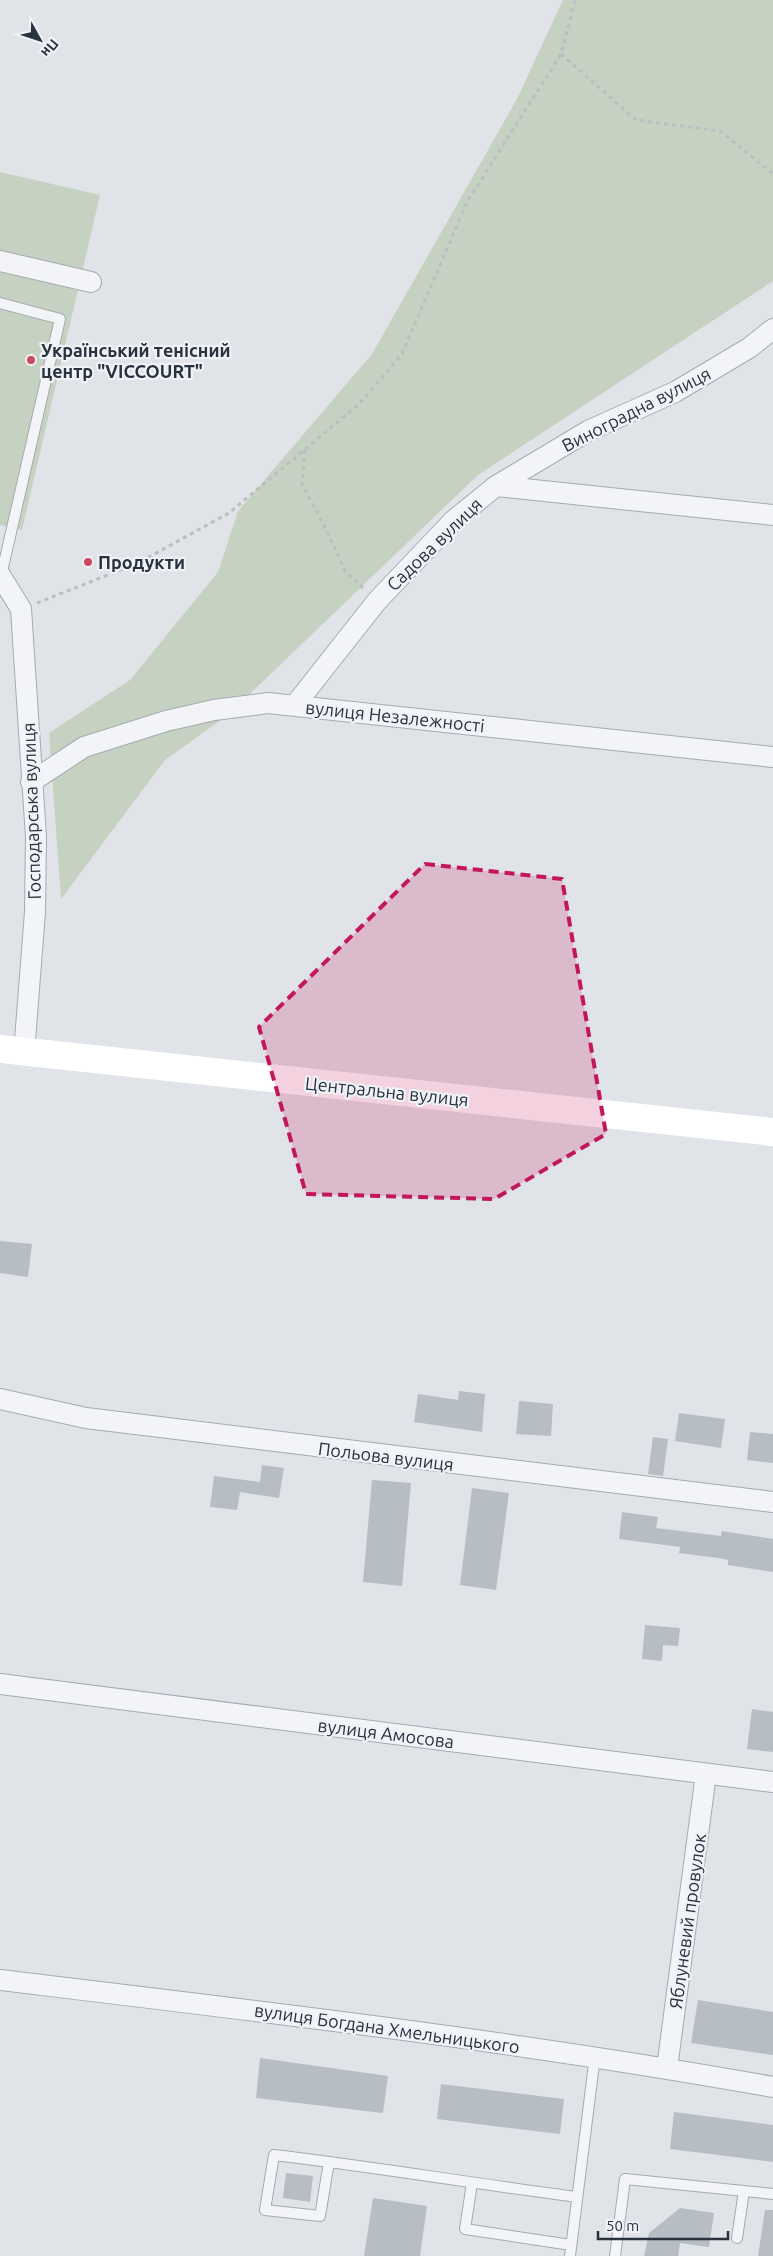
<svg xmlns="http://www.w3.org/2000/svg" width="773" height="2256" viewBox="0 0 773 2256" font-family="Ubuntu,sans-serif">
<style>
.green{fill:#c6d2c1}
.building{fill:#b7bdc5}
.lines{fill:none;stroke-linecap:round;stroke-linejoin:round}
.service-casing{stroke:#a5aab2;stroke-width:12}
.minor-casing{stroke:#a5aab2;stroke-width:22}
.path{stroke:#babec3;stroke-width:3;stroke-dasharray:4 4;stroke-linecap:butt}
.service{stroke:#f2f4f7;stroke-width:10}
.minor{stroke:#f2f4f7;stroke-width:20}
.secondary{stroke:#fff;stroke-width:28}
.marked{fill:#c2185b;fill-opacity:0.2;stroke:#c2185b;stroke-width:4;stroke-dasharray:10 6;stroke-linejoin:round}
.poi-dot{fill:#c94960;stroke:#eff2f6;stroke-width:2}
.labels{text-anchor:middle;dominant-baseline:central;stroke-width:4.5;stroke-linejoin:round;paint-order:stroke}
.poi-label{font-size:18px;font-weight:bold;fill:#29323f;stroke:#eff2f6;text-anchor:start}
.street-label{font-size:18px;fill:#29323f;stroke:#eff2f6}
</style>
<rect width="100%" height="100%" fill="#e0e3e8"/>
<path class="green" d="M563,0H773V281L478,475L228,715L165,760L61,899L49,733L130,680L218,572L238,511L372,354L517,99Z
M0,172L100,195L22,530L0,525Z"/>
<path class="building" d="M0,1241L32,1244L28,1277L0,1273Z
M459,1391L485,1394L482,1432L414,1422L418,1394L458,1400Z
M519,1401L553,1404L551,1436L516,1434Z
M679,1413L725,1419L721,1448L675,1441Z
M750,1432L773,1434V1463L747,1460Z
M653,1437L668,1439L663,1476L648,1474Z
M262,1465L284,1468L279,1498L240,1492L237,1510L210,1507L214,1476L260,1482Z
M372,1480L411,1483L402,1586L363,1582Z
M472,1488L509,1493L496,1590L460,1585Z
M622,1512L658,1517L656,1528L721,1536L722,1531L773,1539V1572L728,1565V1560L718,1558L679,1553L680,1547L619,1539Z
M645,1625L680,1628L678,1646L663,1645L662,1661L642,1659Z
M752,1709L773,1712V1752L747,1749Z
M698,2000L773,2012V2055L691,2043Z
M260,2058L388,2076L383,2113L256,2098Z
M441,2084L564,2099L560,2134L437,2119Z
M674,2112L773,2125V2162L670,2149Z
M286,2173L313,2176L310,2202L283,2198Z
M373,2198L427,2206L420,2256H364Z
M680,2208L714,2213L709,2247L680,2243L678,2256H644L649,2233Z
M765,2210H773V2256H758Z"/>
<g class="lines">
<defs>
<path id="service" d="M0,303L60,319L1,576
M329,2162L320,2216L265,2210L274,2155C376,2167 476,2184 577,2197
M472,2183L465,2229L571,2245
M737,2238L744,2191
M570,2256L595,2056
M615,2256L625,2179L773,2194"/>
<path id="minor" d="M0,261L91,282
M496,486L588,431L675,392L749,348L773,329
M0,575L21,609L36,837L35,912L24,1053
M295,705L377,601L454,520L496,486L773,515
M31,782L84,747L166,721L214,710L268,703L773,757
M0,1399L86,1418L773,1502
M0,1684L773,1782
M0,1980C258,2011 517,2041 773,2087
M667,2068L706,1774"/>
</defs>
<use href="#service" class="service-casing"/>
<use href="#minor" class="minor-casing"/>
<path class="path" d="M561,54L636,120L720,131L773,174
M305,450L302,484L328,533L345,571L365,590
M37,603L138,563L229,513L359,404L402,354L467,202L561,54L575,0"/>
<use href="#service" class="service"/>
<use href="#minor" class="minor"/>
<path class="secondary" d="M0,1049L773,1132"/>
</g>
<path class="marked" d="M425,864L562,879L606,1134L494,1199L306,1194L259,1027Z"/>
<g class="poi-dot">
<circle cx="31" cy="360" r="5"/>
<circle cx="88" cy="562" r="5"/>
</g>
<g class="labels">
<g class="poi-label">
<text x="41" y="350">Український тенісний<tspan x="41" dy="21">центр "VICCOURT"</tspan></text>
<text x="98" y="562">Продукти</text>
</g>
<g class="street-label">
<text transform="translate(636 409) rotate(-27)">Виноградна вулиця</text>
<text transform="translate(434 544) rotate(-44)">Садова вулиця</text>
<text transform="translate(395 716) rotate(6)">вулиця Незалежності</text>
<text transform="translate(31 811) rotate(-92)">Господарська вулиця</text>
<text transform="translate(387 1091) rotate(6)">Центральна вулиця</text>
<text transform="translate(386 1456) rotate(7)">Польова вулиця</text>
<text transform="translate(386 1733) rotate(7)">вулиця Амосова</text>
<text transform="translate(687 1921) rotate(-82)">Яблуневий провулок</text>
<text transform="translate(387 2028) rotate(8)">вулиця Богдана Хмельницького</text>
</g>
</g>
<g transform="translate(40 40) rotate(130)" stroke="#eff2f6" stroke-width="4" paint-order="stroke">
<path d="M0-4L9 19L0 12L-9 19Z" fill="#29323f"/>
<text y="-8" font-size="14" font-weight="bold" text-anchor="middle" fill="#29323f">Пн</text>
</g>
<path d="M598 2231v8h130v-8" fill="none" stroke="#29323f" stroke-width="2.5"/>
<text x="606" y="2231" font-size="15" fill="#29323f" stroke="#eff2f6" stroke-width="4" paint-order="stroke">50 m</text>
</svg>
